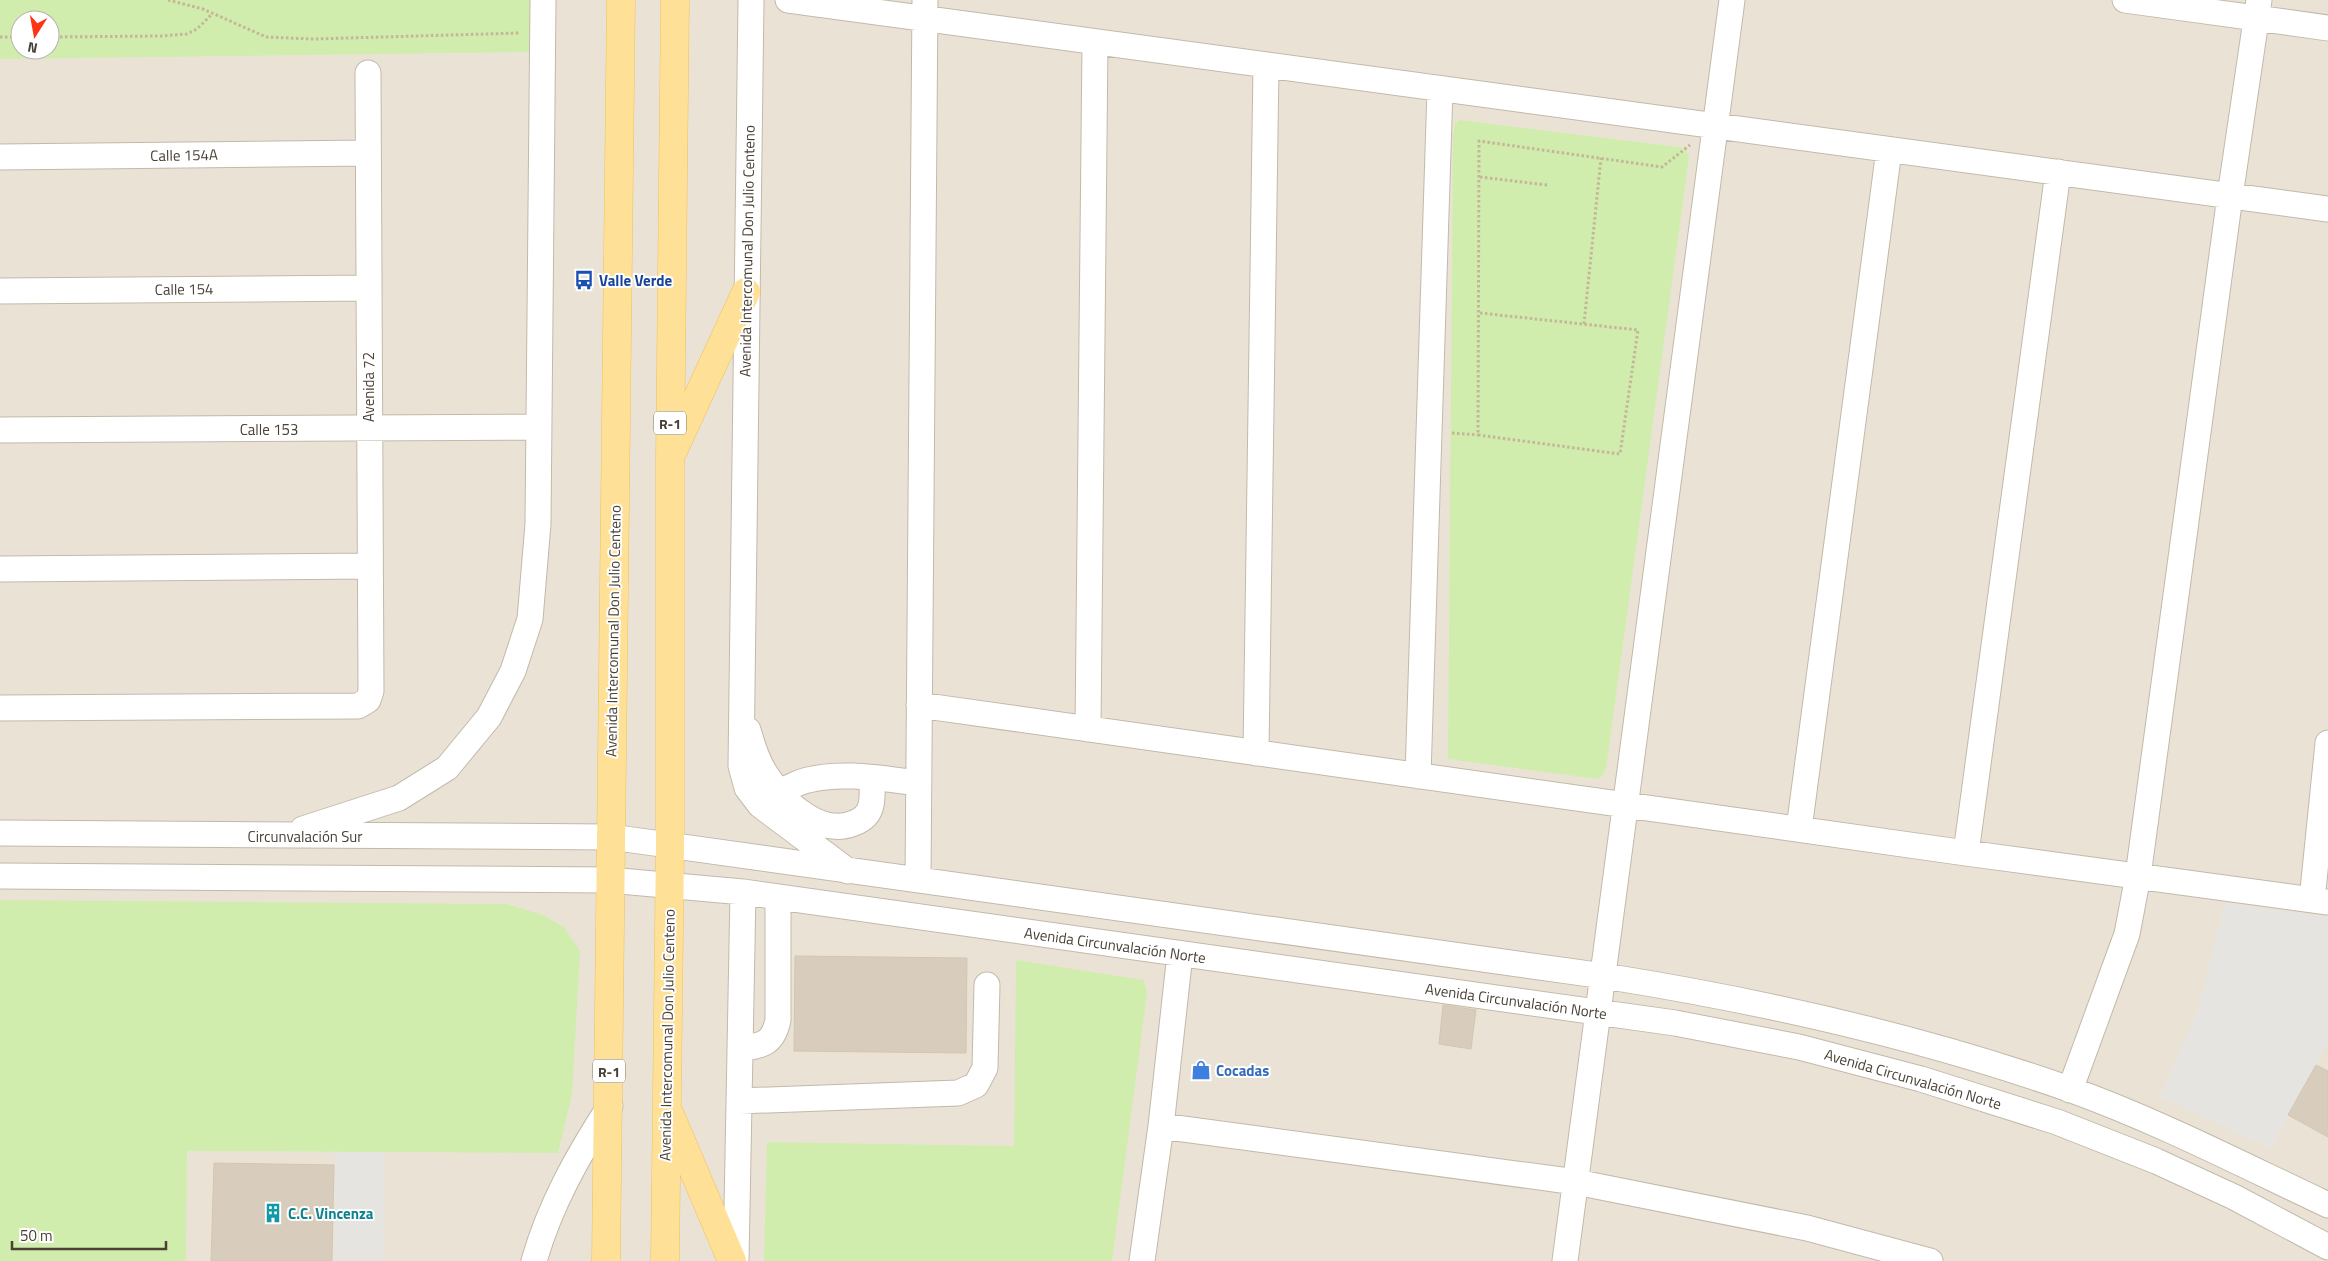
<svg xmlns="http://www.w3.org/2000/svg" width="2328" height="1261" viewBox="0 0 2328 1261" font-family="'Titillium Web',sans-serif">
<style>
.residential{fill:#eae3d5;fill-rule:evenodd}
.green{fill:#d1edad;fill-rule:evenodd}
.parking{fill:#e6e4e0}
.building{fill:#d8cdbc;stroke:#d4c5af}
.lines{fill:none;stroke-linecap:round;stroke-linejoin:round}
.minor-casing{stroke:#c2b9a9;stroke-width:27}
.major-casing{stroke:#efc05c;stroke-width:29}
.path{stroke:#c5b599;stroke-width:3;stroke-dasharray:2.5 2.5;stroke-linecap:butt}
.minor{stroke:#fff;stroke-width:25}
.major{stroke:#ffe097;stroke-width:28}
.labels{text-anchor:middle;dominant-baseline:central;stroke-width:4;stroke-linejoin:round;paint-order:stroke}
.shield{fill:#fff;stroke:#807a72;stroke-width:1}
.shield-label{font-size:14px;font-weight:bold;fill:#4a4136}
.street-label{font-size:15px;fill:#4a4136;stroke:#fff}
.transit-label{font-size:15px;font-weight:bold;fill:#164399;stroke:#fff;text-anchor:start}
.shop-label{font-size:15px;font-weight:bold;fill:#366cbe;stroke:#fff;text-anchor:start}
.culture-label{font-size:15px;font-weight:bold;fill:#0d838f;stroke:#fff;text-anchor:start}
</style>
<rect width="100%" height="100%" fill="#f5f1e8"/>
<path class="residential" d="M0,0H2328V1261H0ZM20,20H50V50H20Z"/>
<path class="green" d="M0,0H535V52L0,59ZM20,20H50V50H20Z
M1460,120L1679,147L1685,149L1689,157L1606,769L1602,776L1597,779L1448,759L1453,136L1455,123Z
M0,900L507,904L543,915L564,927L580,951L572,1095L558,1153L187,1151L186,1261H0Z
M1016,960L1144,980L1147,993L1112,1261H764L767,1142L1014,1146Z"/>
<path class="parking" d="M2225,903L2328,917V1042L2271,1148L2160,1097L2199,1008Z
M335,1152H385L384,1261H333Z"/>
<path class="building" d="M795,956L967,958L966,1053L794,1051Z
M1443,1005L1476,1010L1471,1049L1439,1044Z
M2316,1065L2328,1071V1137L2288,1115Z
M214,1163L334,1165L332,1261H211Z"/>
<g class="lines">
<defs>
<path id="minor" d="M751,0L741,766L747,788L760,805L848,871
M788,0L2328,209
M2125,0L2328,28
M0,157L368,153
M0,291L368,288
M0,430L538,427
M0,569L369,566
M919,705L1966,853L2328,902
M0,708L358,706L368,700L371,691L368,73
M1088,729L1095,42
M748,730C753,747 758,764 769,779C786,804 821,837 854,823C862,820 869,815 871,805C873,796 872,787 872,778
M1256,753L1266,65
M1418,776L1440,89
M779,792C789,788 798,782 808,780C844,771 883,779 919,783
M303,829L399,798L447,768L489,717L513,671L530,619L538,524L543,0
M1799,829L1889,150
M0,833L611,837L1604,976C1762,1001 1918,1036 2069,1089C2158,1121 2243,1165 2328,1205
M1966,853L2058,172
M0,876L609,880L743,892L1675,1023L1799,1047L1921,1079L2057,1122L2156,1161L2234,1197L2328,1247
M918,880L925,0
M2312,900L2328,743
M740,1048C762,1046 773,1044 778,1020V897
M2070,1090L2127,934L2138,876L2230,196L2259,0
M739,1101L958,1093L976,1085L985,1068L987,985
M1161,1126L1576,1182L1807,1228L1930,1261
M534,1261C550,1205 578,1155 610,1106
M736,1261L743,892
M1142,1261L1161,1126L1180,954
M1565,1261L1732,0"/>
<path id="major" d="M673,451L746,292
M670,1115L732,1261
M606,1261L621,0
M665,1261L670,846V459L675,0"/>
</defs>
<use href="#minor" class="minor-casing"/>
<use href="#major" class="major-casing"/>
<path class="path" d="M168,0L203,9L266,37L313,39L520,33
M0,37H20
M50,37L161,36L187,34L197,29L212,14
M1480,177L1547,185
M1480,313L1638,330L1620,454L1478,435L1479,141L1662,167L1690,145
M1584,324L1601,158
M1452,433L1478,435"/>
<use href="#minor" class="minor"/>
<use href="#major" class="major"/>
</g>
<defs>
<symbol id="bus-bare" viewBox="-9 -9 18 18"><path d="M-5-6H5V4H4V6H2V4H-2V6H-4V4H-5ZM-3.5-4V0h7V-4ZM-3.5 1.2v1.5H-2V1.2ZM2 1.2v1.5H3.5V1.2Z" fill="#1a4fb4" stroke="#fff" stroke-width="2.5" paint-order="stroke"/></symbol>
<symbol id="shop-bare" viewBox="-9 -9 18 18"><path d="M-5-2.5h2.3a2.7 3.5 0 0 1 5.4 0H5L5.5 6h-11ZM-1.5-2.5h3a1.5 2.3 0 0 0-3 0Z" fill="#3f7fe0" stroke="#fff" stroke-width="2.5" paint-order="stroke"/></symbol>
<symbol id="building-bare" viewBox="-9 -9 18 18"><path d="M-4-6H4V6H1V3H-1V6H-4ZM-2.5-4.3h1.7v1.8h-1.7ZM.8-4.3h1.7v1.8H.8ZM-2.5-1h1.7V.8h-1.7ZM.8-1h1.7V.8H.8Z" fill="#0f9aa8" stroke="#fff" stroke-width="2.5" paint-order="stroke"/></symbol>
</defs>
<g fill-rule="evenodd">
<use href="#bus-bare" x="570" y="266" width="28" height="28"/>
<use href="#shop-bare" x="1187" y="1056" width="28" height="28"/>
<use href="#building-bare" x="259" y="1199" width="28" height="28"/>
</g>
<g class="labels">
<g class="shield">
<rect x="654" y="411.5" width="32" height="23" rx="4"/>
<rect x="593" y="1059.5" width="32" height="23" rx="4"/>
</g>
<g class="shield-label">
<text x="670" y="423">R-1</text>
<text x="609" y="1071">R-1</text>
</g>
<g class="street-label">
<text transform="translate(184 155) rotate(-1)">Calle 154A</text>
<text transform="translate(747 251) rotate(-89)">Avenida Intercomunal Don Julio Centeno</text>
<text transform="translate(184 289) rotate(-1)">Calle 154</text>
<text transform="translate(368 387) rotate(-90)">Avenida 72</text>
<text x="269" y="429">Calle 153</text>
<text transform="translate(613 631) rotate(-89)">Avenida Intercomunal Don Julio Centeno</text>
<text x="305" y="836">Circunvalación Sur</text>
<text transform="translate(1115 945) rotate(8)">Avenida Circunvalación Norte</text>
<text transform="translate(1516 1001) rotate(8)">Avenida Circunvalación Norte</text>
<text transform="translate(667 1035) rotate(-89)">Avenida Intercomunal Don Julio Centeno</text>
<text transform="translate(1913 1079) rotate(16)">Avenida Circunvalación Norte</text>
</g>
<g class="transit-label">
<text x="599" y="280">Valle Verde</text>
</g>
<g class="shop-label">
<text x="1216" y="1070">Cocadas</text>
</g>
<g class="culture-label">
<text x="288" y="1213">C.C. Vincenza</text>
</g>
</g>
<g transform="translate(35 35) rotate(191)"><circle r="24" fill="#ffffff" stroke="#b7b3af"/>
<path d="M0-4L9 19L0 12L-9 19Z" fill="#ff3415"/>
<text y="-8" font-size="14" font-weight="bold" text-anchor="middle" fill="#4a4136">N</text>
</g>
<path d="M12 1241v8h154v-8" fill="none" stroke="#4a4136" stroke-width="2.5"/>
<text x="20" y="1241" font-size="15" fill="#4a4136" stroke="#ffffff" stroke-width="4" paint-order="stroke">50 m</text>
</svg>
